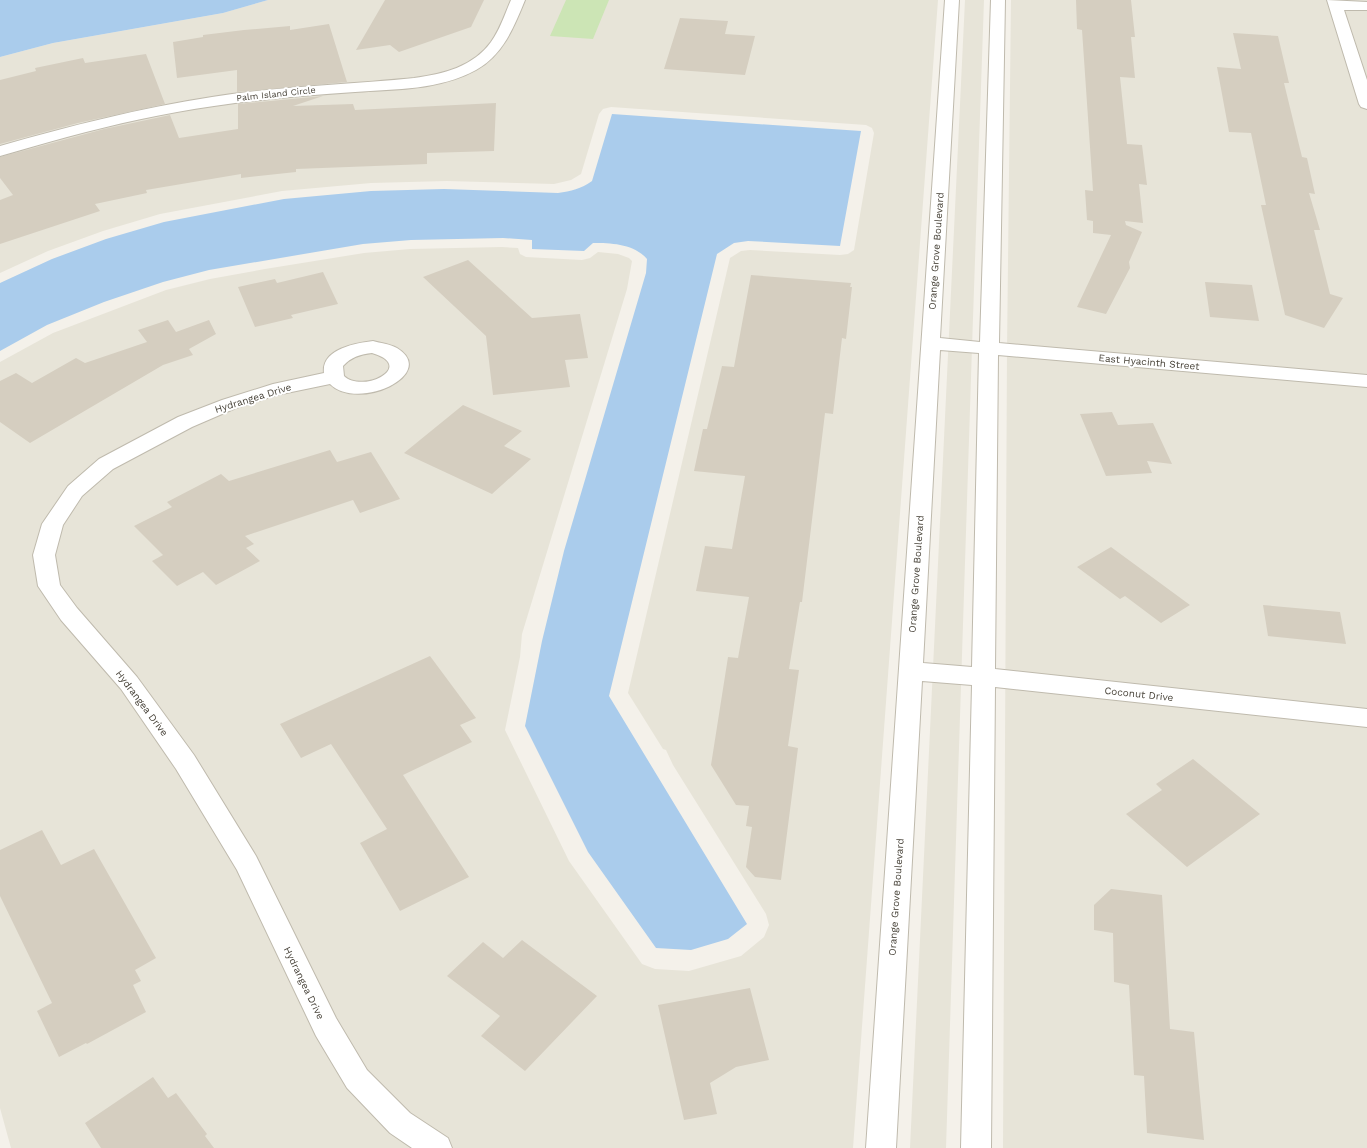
<svg xmlns="http://www.w3.org/2000/svg" width="1367" height="1148" viewBox="0 0 1367 1148" font-family="'Work Sans',sans-serif">
<style>
.residential{fill:#e7e4d8}
.green{fill:#cce5b5}
.water{fill:#aaccec}
.building{fill:#d5cec0}
.lines{fill:none;stroke-linecap:round;stroke-linejoin:round}
.minor-casing{stroke:#bfbaad;stroke-width:2}
.minor{fill:#fff;fill-rule:evenodd}
.labels{text-anchor:middle;dominant-baseline:central;stroke-width:4;stroke-linejoin:round;paint-order:stroke}
.far-street-label{font-size:9px;fill:#474238;stroke:#fff}
.street-label{font-size:10px;fill:#474238;stroke:#fff}
</style>
<rect width="100%" height="100%" fill="#f4f1ea"/>
<path class="residential" d="M268,0H938L853,1148H11L0,1108V362L53,333L166,290L210,279L265,269L364,253L410,249L502,247L518,248L520,254L526,257L582,260L590,258L598,252L618,254L629,258L632,261L627,289L522,634L520,657L505,730L569,861L642,964L655,969L689,971L741,956L764,937L769,925L766,914L673,765L666,750L663,749L628,693L730,258L741,251L750,250L840,255L848,254L854,250L874,133L872,128L866,125L611,107L603,109L599,114L581,174L571,180L554,184L447,181L371,183L282,191L160,214L103,231L48,251L0,273V57L53,43L223,13Z
M965,0H984L972,347L946,1148H910Z
M1011,0H1367V1148H1003L1007,350Z"/>
<path class="green" d="M566,0H609L593,39L550,36Z"/>
<path class="water" d="M0,0H268L223,13L53,43L0,57Z
M612,114L861,131L840,246L748,241L734,243L717,254L609,696L747,924L728,939L691,950L656,948L588,852L525,726L542,641L564,551L646,273L647,259C634,244 612,243 593,243L584,251L532,249V240L503,238L411,240L363,244L209,270L163,282L104,302L47,325L0,351V283L52,259L106,239L164,222L284,199L371,191L444,189L558,193C571,191 581,189 592,181Z"/>
<path class="building" d="M385,0H484L471,27L399,52L390,45L356,50Z
M1076,0H1131L1135,37H1131L1135,78L1120,77L1127,144L1142,145L1147,185L1139,184L1143,223L1125,221L1126,225L1142,232L1129,262L1130,268L1106,314L1077,307L1111,235L1093,233V221L1087,220L1085,190L1093,191L1082,30L1077,29Z
M680,18L728,21L725,34L755,36L745,75L664,69Z
M329,24L347,82L237,92V70L177,78L173,42L203,37V35L244,30L290,26V30Z
M1233,33L1278,36L1289,83H1284L1302,157L1307,158L1315,194L1309,193L1320,230H1314L1330,294L1343,298L1324,328L1285,315L1261,205H1266L1251,133L1229,132L1217,67L1241,69Z
M146,54L165,104L78,123L0,144V80L36,71L35,68L83,58L85,63Z
M323,96L293,106L353,104L355,110L496,103L494,151L427,153V164L296,169V172L241,178V174L146,190L147,193L95,204L100,211L0,244V200L13,195L0,178V157L104,129L170,115L179,138L238,129V104Z
M468,260L532,318L580,314L588,358L565,360L570,387L493,395L486,336L423,277Z
M323,272L338,304L291,315L293,318L255,327L238,287L275,279L277,283Z
M751,275L851,283L850,287H852L846,339L842,338L833,414L825,413L802,602H800L789,669L799,670L788,746L798,748L781,880L755,877L746,867L752,827L746,826L749,806L736,805L711,765L728,657L738,658L749,597L696,591L705,546L732,549L745,476L694,471L703,429H707L722,366L734,367Z
M1205,282L1252,285L1259,321L1210,317Z
M168,320L176,332L209,320L216,334L189,349L193,355L163,365L30,443L0,422V381L16,373L32,383L76,358L85,363L147,342L138,330Z
M463,405L522,431L504,446L531,459L492,494L404,453Z
M1112,412L1118,425L1153,423L1172,464L1147,461L1152,473L1106,476L1080,414Z
M330,450L337,462L371,452L400,499L360,513L353,500L245,536L254,544L246,548L260,561L216,585L203,572L177,586L152,561L163,555L134,526L172,507L167,502L221,474L229,481Z
M1111,547L1190,605L1161,623L1125,596L1120,599L1077,567Z
M1263,605L1340,612L1346,644L1268,636Z
M430,656L476,718L460,725L472,742L403,775L469,877L400,911L360,843L387,829L331,744L301,758L280,724Z
M1193,759L1260,814L1187,867L1126,814L1162,790L1156,784Z
M42,830L61,865L94,849L156,958L135,970L141,981L133,985L146,1012L87,1044L86,1043L59,1057L37,1011L52,1003L0,896V850Z
M1111,889L1162,895L1170,1029L1194,1032L1204,1140L1147,1133L1144,1076L1134,1075L1129,985L1114,982L1113,933L1094,930V905Z
M522,940L597,996L525,1071L481,1036L500,1016L447,976L483,942L503,958Z
M750,988L769,1060L736,1067L710,1083L717,1114L684,1120L658,1005Z
M153,1077L168,1098L176,1093L207,1134L205,1136L214,1148H101L85,1123Z"/>
<g class="lines">
<defs>
<path id="minor" d="M511,0H525C514,27 503,55 476,70C440,90 396,89 355,92C308,95 261,99 214,106C165,113 115,124 67,137C44,143 22,150 0,156V146C70,126 140,108 212,97C279,86 347,85 414,78C443,74 473,67 491,42C500,30 505,14 511,0Z
M945,0H959L940,338L980,342L991,0H1005L999,343L1367,375V387L998,355L995,669L1367,709V727L995,687L991,1148H961L972,685L922,681L896,1148H866ZM940,350L979,353L972,667L923,663Z
M1327,0L1367,2V10H1344L1367,80V109L1361,107L1359,104Z
M373,341C380,343 390,344 397,348C439,374 358,412 330,384L277,395L236,408L192,427L113,469L82,496L63,525L55,555L60,585L77,608L137,677L194,755L256,856L336,1018L367,1070L410,1113L448,1138L452,1148H412L390,1133L347,1088L316,1036L237,870L176,769L121,689L61,620L38,586L33,555L42,524L68,486L99,459L178,417L222,400L273,384L324,373C321,349 356,343 373,341ZM372,353C417,366 363,394 344,376L343,366C351,357 361,354 372,353Z"/>
</defs>
<use href="#minor" class="minor-casing"/>
<use href="#minor" class="minor"/>
</g>
<g class="labels">
<g class="far-street-label">
<text transform="translate(276 94) rotate(-6)">Palm Island Circle</text>
</g>
<g class="street-label">
<text transform="translate(936 251) rotate(-86)">Orange Grove Boulevard</text>
<text transform="translate(1149 362) rotate(5)">East Hyacinth Street</text>
<text transform="translate(253 398) rotate(-17)">Hydrangea Drive</text>
<text transform="translate(916 574) rotate(-86)">Orange Grove Boulevard</text>
<text transform="translate(1139 694) rotate(6)">Coconut Drive</text>
<text transform="translate(142 703) rotate(53)">Hydrangea Drive</text>
<text transform="translate(896 897) rotate(-86)">Orange Grove Boulevard</text>
<text transform="translate(304 983) rotate(64)">Hydrangea Drive</text>
</g>
</g>
</svg>
